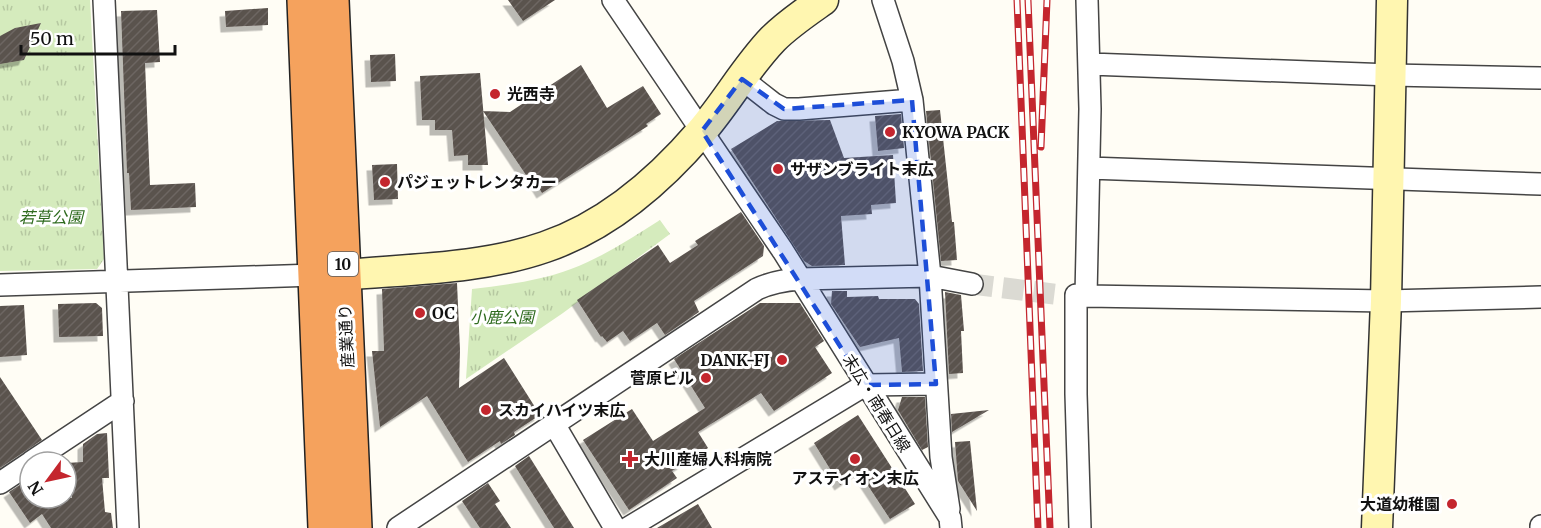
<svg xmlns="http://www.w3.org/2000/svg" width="1541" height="528" viewBox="0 0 1541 528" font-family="Merriweather,'Noto Sans JP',serif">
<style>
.park{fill:url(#park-tufts)}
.building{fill:url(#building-hatch);filter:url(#shadow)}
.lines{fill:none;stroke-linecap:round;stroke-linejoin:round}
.street-tunnel{stroke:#dbdad3;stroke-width:21;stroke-dasharray:21 10;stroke-linecap:butt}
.street-casing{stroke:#444;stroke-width:24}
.secondary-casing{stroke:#333;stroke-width:33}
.highway-casing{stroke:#222;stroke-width:36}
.street{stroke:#fff;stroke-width:21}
.secondary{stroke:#fff6b0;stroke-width:30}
.highway{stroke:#f5a25d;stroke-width:33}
.rail-casing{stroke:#c4262e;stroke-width:7}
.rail{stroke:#fff;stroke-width:4.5;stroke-dasharray:14;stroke-linecap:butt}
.marked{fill:#1d4ed8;fill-opacity:0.2;stroke:#1d4ed8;stroke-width:4.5;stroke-dasharray:12 8;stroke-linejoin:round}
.poi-dot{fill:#c4262e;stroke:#fff;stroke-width:2}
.labels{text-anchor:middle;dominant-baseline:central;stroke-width:6;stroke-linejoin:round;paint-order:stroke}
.shield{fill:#fff;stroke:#585858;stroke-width:1.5}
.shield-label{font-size:15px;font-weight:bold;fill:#111}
.poi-label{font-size:16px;font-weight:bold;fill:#111;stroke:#fff;text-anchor:start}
.park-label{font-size:16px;font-style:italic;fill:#2f6b1f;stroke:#fff}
.street-label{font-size:16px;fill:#111;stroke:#fff}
</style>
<defs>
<pattern id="park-tufts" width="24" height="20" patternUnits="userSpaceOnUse" patternTransform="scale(1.5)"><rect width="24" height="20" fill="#d5ebbd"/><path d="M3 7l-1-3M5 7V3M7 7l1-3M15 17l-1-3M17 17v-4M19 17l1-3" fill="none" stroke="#b6c8a1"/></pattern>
<pattern id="building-hatch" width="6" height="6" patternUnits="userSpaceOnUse" patternTransform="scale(1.5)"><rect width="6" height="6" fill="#5a524d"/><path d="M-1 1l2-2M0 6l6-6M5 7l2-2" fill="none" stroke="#6d6662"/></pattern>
<filter id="shadow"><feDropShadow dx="-5.5" dy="5.5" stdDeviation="0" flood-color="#0004"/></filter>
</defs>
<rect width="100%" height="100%" fill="#fffdf5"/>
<path class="park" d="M0,0H90L104,259L97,269L0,271Z
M660,220L670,234L563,313L466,379L472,289C506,285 539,281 571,269C603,257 632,238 660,220Z"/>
<path class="building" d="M508,0H555L523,21Z
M268,8V25L226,27L225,11Z
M157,10L160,62L145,63L150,185L195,183L196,207L131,210L129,173H127L121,11Z
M41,23L24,60L0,64V36L15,28Z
M395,54L396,81L371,82L370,55Z
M581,65L607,108L643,86L661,114L646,124L648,126L542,193L530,173L526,175L483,111L510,112Z
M480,73L488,165H468V155L454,156L452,130H435V120H422L420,76Z
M940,110L952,222H954L957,260L941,261L926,111Z
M901,114L904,148L878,151L875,116Z
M830,120L844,158L893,155L896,203L871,205L872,214L841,216L845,265L812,266L804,261L731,149L777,121Z
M397,164L398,199L374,200L372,165Z
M741,212L764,246L763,256L694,301L699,312L665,335L657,323L630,341L623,331L607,342L602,336L601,337L577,300L658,245L670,263L698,245L695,241Z
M457,283L460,350L459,388L504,358L540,415L514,432L515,435L501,444L500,441L468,462L427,396L380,427L372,351H384L382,289Z
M832,291H847V297L878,296L879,299H915L919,304L923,371L902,372L899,338L860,347L831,304Z
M945,292L961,295L964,331H961L963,373L949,374Z
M96,303L102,308L103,336L59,337L58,304Z
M760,303H800L824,341L815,347L832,373L774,411L761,393L698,432L708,448L672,471L677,478L629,510L583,440L632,409L653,441L705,408L674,359Z
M24,305L27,355L0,357V306Z
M0,377L42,440L0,468Z
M902,397H925L928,447L922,450L898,410Z
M989,410L952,432L951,414Z
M858,415L915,504L890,519L859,472L840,485L814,443Z
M107,433L109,478H102L105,512L111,513L113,528H51L42,514L30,523L9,492L30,478V498H72L70,473L66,468V463L83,462V444L97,434Z
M970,441L977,511L958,481L955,442Z
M529,456L574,528H554L515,466Z
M488,483L500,501L495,504L511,528H480L462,501Z
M698,504L712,528H657Z"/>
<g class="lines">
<path class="street-tunnel" d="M972,284L1062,295"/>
<defs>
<path id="street" d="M104,0L128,528
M613,0L783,251L950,518L951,528
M883,0L903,61L912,100L930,276L941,457L949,509
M1087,0L1090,109L1086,296L1386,301L1541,297
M1090,64L1391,75L1541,78
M742,79L774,104L784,109H799L912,100
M1089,168L1541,184
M0,285L315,275
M1076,295V394L1080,528
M554,424L615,528
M31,462L123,401
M0,483L30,463
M398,528L757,289C772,282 785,280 800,279L930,276L972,284
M628,528L865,385L936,384
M1541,528V526"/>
<path id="secondary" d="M319,275H343C410,269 482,269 545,247C607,226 659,181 701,132C727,102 746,67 773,39C788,24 806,12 823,0
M1377,528L1386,301L1392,0"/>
<path id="highway" d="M304,0L325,528
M332,0L355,528"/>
</defs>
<use href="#street" class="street-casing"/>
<use href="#secondary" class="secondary-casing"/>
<use href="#highway" class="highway-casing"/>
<use href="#street" class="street"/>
<use href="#secondary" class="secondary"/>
<use href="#highway" class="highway"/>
<defs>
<path id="rail" d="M1017,0L1038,528
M1028,0L1050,528
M1041,147L1047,0"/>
</defs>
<use href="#rail" class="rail-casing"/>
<use href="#rail" class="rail"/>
</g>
<path class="marked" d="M742,79L784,109L912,100L936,384L865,385L702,131Z"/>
<g class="poi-dot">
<circle cx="495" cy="94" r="6"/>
<circle cx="890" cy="132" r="6"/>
<circle cx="778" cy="169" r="6"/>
<circle cx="385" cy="182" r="6"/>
<circle cx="420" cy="313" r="6"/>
<circle cx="782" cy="360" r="6"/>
<circle cx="706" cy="378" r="6"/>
<circle cx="486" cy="410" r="6"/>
<path d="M627 450h6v6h6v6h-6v6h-6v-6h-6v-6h6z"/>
<circle cx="855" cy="459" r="6"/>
<circle cx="1452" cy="504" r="6"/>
</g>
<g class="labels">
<rect class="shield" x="328" y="252" width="30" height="24" rx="4.5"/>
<g class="shield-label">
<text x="343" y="264">10</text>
</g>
<g class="poi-label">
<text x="507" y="94">光西寺</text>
<text x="902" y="132">KYOWA PACK</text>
<text x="790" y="169">サザンブライト末広</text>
<text x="397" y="182">パジェットレンタカー</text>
<text x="432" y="313">OC</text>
<text x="770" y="360" text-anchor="end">DANK-FJ</text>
<text x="694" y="378" text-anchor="end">菅原ビル</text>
<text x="498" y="410">スカイハイツ末広</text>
<text x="644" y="459">大川産婦人科病院</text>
<text x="855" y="478" text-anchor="middle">アスティオン末広</text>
<text x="1440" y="504" text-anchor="end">大道幼稚園</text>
</g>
<g class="park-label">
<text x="51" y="217">若草公園</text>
<text x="502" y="317">小鹿公園</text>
</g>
<g class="street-label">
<text transform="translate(346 336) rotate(-93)">産業通り</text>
<text transform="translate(877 403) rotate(58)">末広・南春日線</text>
</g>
</g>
<g transform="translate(48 480) rotate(237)"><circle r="28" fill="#ffffff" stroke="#a0a0a0" stroke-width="1.5"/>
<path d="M0-4.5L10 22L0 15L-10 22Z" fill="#c4262e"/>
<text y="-9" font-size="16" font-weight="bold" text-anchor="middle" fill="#111111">N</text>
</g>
<path d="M21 45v9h154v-9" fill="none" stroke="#111111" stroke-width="3"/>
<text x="30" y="45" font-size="18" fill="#111111" stroke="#ffffff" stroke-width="4.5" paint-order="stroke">50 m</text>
</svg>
